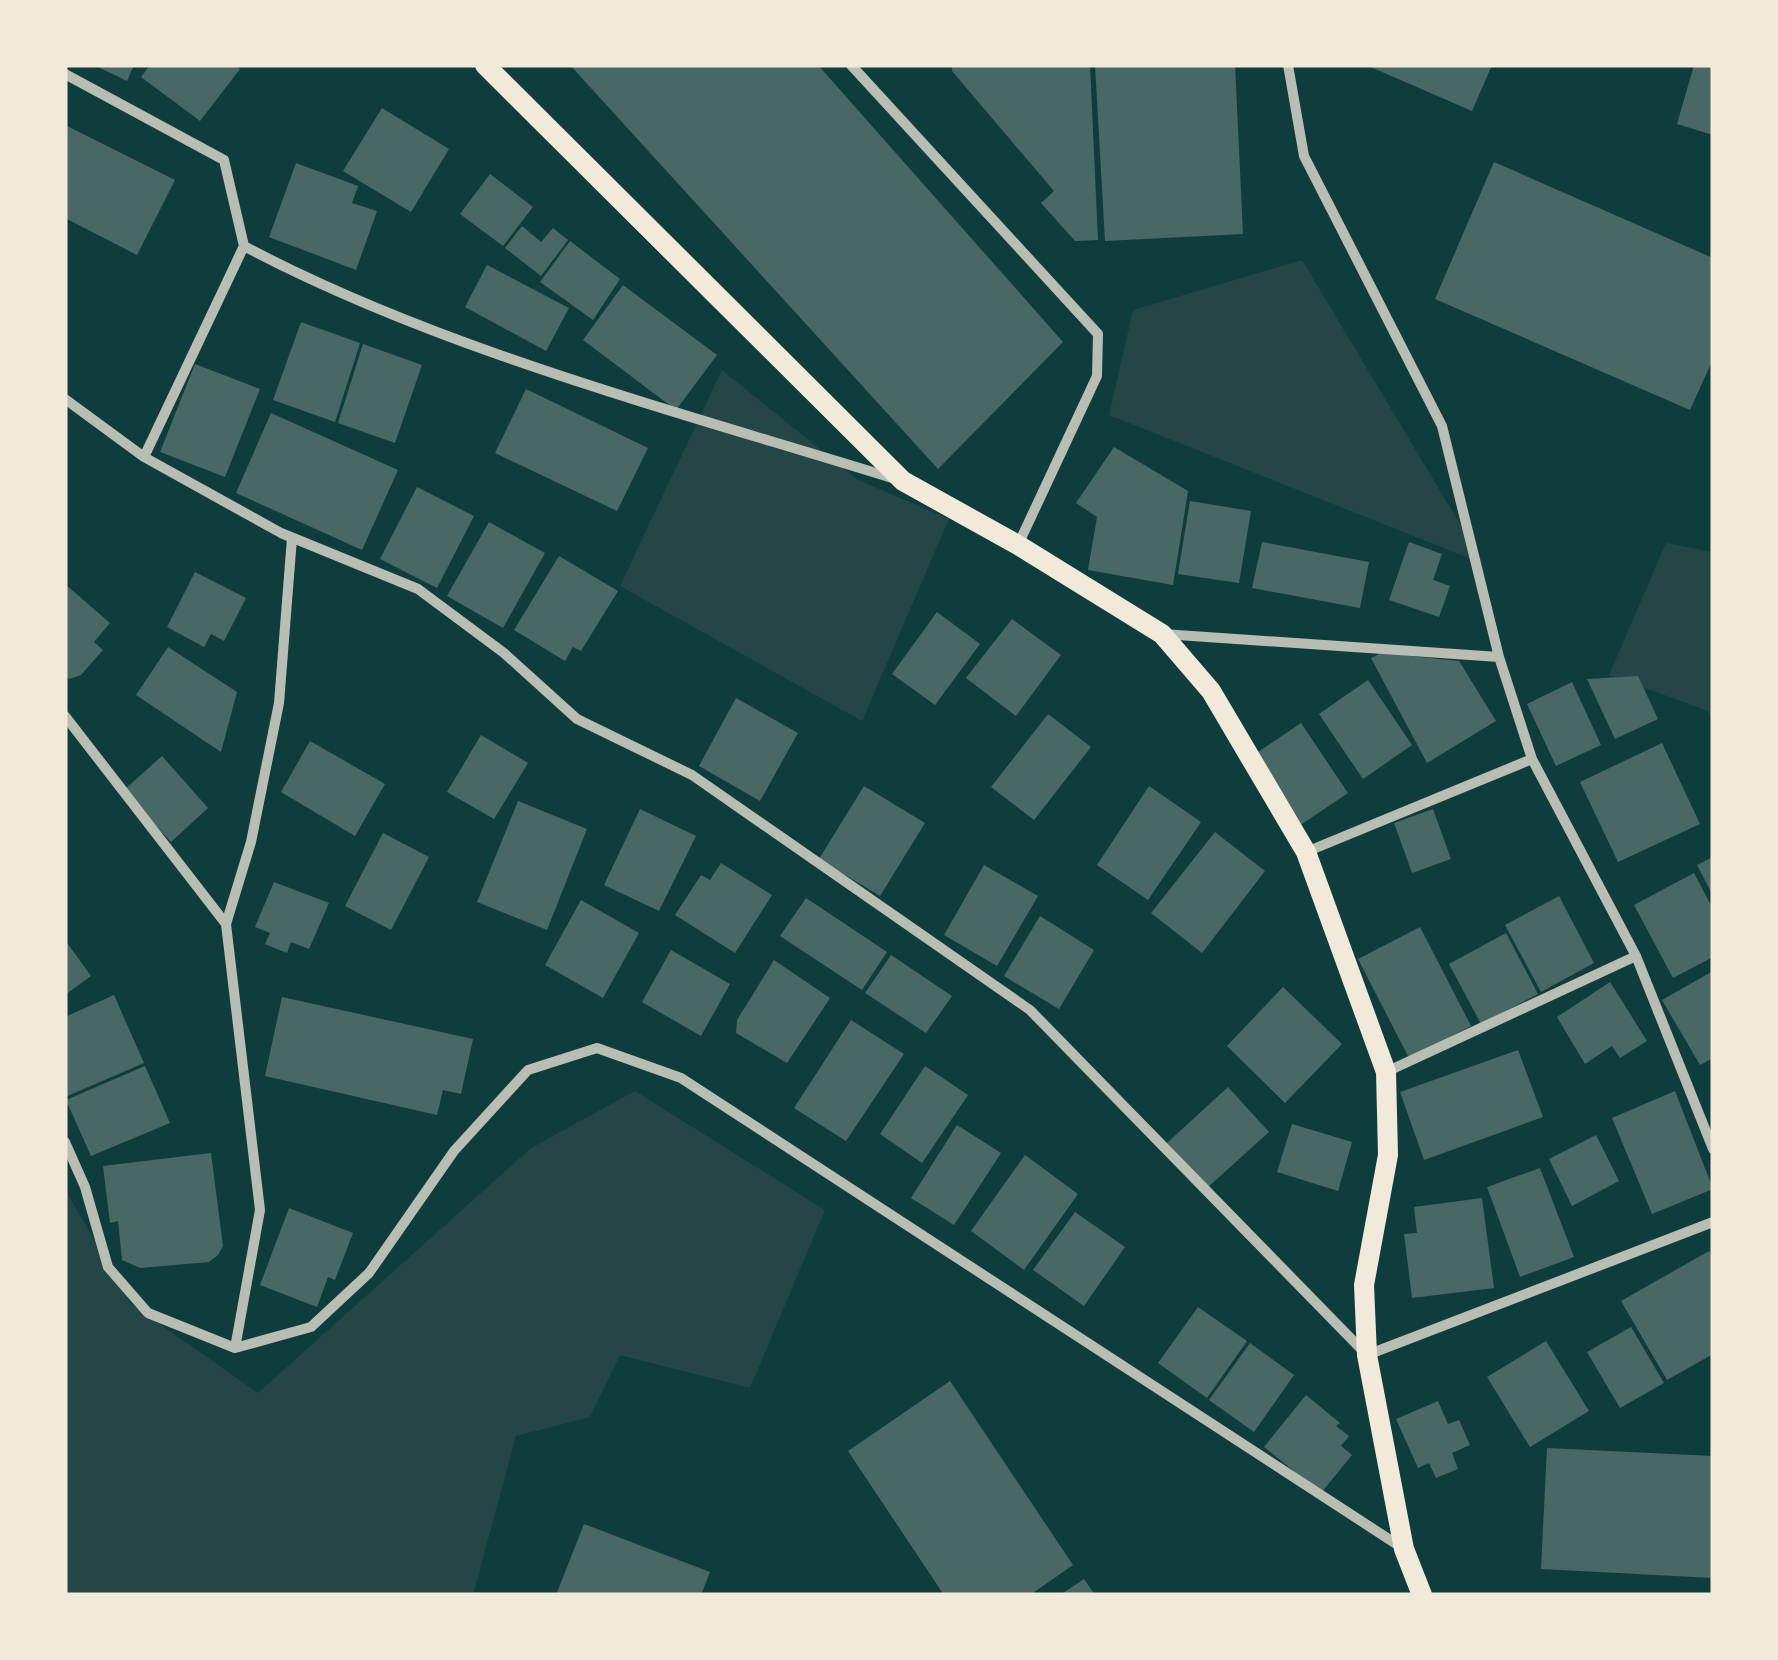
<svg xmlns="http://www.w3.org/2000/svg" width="1778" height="1660" viewBox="0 0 1778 1660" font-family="'Space Grotesk',sans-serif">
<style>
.green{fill:#244646}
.building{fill:#486865}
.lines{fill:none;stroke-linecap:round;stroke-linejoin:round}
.minor{stroke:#b8beb3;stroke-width:10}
.secondary{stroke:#f1e9da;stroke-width:20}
</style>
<rect width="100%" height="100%" fill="#0f3d3e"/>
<path class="green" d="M1302,260L1484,564L1109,415L1133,310Z
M722,370L858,480L949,519L862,721L620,586Z
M1666,543L1713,552V724L1708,711L1609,675Z
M635,1091L825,1210L750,1388L620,1355L590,1417L516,1436L473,1595H65V1189L131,1304L258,1393L531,1148Z"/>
<path class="building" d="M94,65H134L127,81Z
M150,65H234L240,69L200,121L141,77Z
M570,65H818L1063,342L938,469Z
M952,65H1090L1098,240L1075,241L1041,203L1054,191L952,71Z
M1095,65H1235L1243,234L1105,241Z
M1366,65H1492L1472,111Z
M1694,65H1713V135L1677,124Z
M382,108L449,149L411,212L343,171Z
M65,125L175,180L137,255L65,218Z
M1494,162L1713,258V359L1690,410L1435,299Z
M296,163L358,186L352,203L377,211L356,270L269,237Z
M490,174L533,207L503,246L460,214Z
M522,226L541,242L553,228L568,240L541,276L505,248Z
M570,241L620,279L593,320L540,282Z
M487,265L569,308L546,351L465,307Z
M623,285L717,355L676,410L583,340Z
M301,322L360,343L335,422L273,400Z
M363,344L422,365L395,443L338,423Z
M195,364L260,389L225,477L160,452Z
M526,389L648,448L617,511L495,453Z
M271,413L398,470L362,550L236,493Z
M1114,447L1188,491L1173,585L1088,570L1097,517L1076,503Z
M417,487L474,516L437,588L380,559Z
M1190,501L1251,511L1239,583L1178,574Z
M489,522L545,553L503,628L447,596Z
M1262,542L1369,562L1360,608L1252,588Z
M1409,542L1442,554L1433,580L1450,586L1439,617L1389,600Z
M559,556L618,591L581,651L573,647L565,661L514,630Z
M195,572L246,598L224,641L211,634L204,647L167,627Z
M65,584L110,623L94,642L103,650L81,675L69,679L65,676Z
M937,612L980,644L935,705L892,674Z
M1012,619L1061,655L1016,716L966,678Z
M168,647L237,692L221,752L136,695Z
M1381,653L1459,661L1496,721L1427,763L1371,658Z
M1638,676L1658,719L1615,739L1587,679Z
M1368,680L1412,745L1363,779L1319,714Z
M1572,682L1601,745L1556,766L1527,704Z
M736,698L798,733L760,801L699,766Z
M1048,714L1091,747L1034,820L991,787Z
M1301,723L1348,793L1299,826L1252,756Z
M481,735L528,763L494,819L447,792Z
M310,741L385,784L355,836L281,792Z
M1662,743L1700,824L1618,862L1580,782Z
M162,756L208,808L171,842L124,790Z
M864,786L925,823L880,896L819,859Z
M1149,786L1201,822L1148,900L1097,865Z
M518,801L587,829L547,930L477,902Z
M640,809L696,836L659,911L604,885Z
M1433,809L1451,859L1412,873L1394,823Z
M1215,832L1265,871L1202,953L1151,913Z
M383,833L429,857L391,930L345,906Z
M1713,857V896L1697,865Z
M721,863L772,895L735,953L675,915L701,875L710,880Z
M984,865L1038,896L997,966L944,935Z
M1694,873L1713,909V957L1673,978L1634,905Z
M274,882L329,903L309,949L291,942L287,953L265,944L270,933L255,927Z
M1559,896L1594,963L1541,992L1505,925Z
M806,898L887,952L862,990L780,936Z
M581,900L639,933L603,998L545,965Z
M1040,916L1094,950L1059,1009L1004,976Z
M1420,927L1471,1026L1409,1058L1358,959Z
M1506,933L1538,994L1481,1024L1449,964Z
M65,940L91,976L65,995Z
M671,950L730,984L701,1036L642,1002Z
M891,955L952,996L926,1033L865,993Z
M774,960L830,998L787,1063L736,1033L737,1020Z
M1713,971V1058L1700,1065L1662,1000Z
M1610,982L1647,1041L1620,1058L1612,1046L1585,1064L1557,1017Z
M1283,987L1342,1044L1285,1103L1227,1046Z
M114,995L144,1063L65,1097V1017Z
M282,997L473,1039L461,1094L443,1090L437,1115L265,1076Z
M851,1020L904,1054L846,1141L794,1108Z
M1518,1050L1543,1117L1424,1160L1400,1092Z
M145,1066L170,1123L91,1156L66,1100Z
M925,1066L968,1095L922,1163L880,1134Z
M1228,1087L1269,1132L1207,1188L1167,1143Z
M1675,1091L1713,1189L1652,1214L1612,1118Z
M1292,1124L1352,1142L1338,1191L1277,1172Z
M957,1125L1001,1153L954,1225L911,1198Z
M1596,1135L1619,1181L1572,1206L1549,1159Z
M211,1153L223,1246L218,1255L209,1262L140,1268L122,1260L118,1221L110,1223L103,1166Z
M1025,1155L1078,1194L1024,1270L971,1231Z
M1540,1168L1574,1257L1520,1277L1487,1187Z
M1482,1198L1494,1288L1412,1298L1404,1234L1417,1233L1414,1207Z
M289,1208L353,1233L335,1280L328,1277L317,1307L260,1285Z
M1075,1212L1125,1247L1084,1306L1033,1270Z
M1709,1251L1713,1259V1354L1667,1380L1621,1301Z
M1198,1307L1247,1341L1207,1398L1158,1363Z
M1631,1327L1664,1383L1620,1408L1587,1352Z
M1546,1341L1589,1411L1530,1447L1487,1377Z
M1250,1343L1294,1375L1254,1432L1209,1400Z
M950,1381L1073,1565L1030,1595H944L848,1451Z
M1306,1395L1340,1423L1336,1426L1349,1436L1341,1446L1352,1455L1321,1493L1264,1447Z
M1438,1401L1448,1424L1459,1420L1470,1445L1452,1453L1458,1469L1436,1478L1429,1463L1418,1468L1396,1419Z
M1547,1448L1713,1456V1578L1541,1569Z
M584,1524L710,1572L701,1595H556Z
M1084,1579L1095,1595H1060Z"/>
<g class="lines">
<path class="minor" d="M851,65L1098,334L1097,376L1018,545
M1288,65L1304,156L1442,426L1499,657L1532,759L1636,956L1713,1149
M65,74L224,160L244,246C440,350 680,412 892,478
M65,399L144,457L281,533L418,589L504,653L577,719L692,775L1030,1010L1367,1355L1713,1222
M144,457L244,246
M1163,634L1499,657
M65,716L226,924L260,1210L235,1348
M1306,852L1532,759
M226,924L251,842L279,703L292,538
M1386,1072L1636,956
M65,1142L85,1187L108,1267L148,1313L235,1348L311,1327L369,1273L454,1151L528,1070L597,1048L681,1078L1404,1549"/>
<path class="secondary" d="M485,65L903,481L1018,545L1162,634L1211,691L1306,852L1386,1072L1388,1155L1364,1285L1367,1355L1404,1549L1422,1595"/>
</g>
<rect width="1778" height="1660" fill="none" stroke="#f1e9da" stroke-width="135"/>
</svg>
